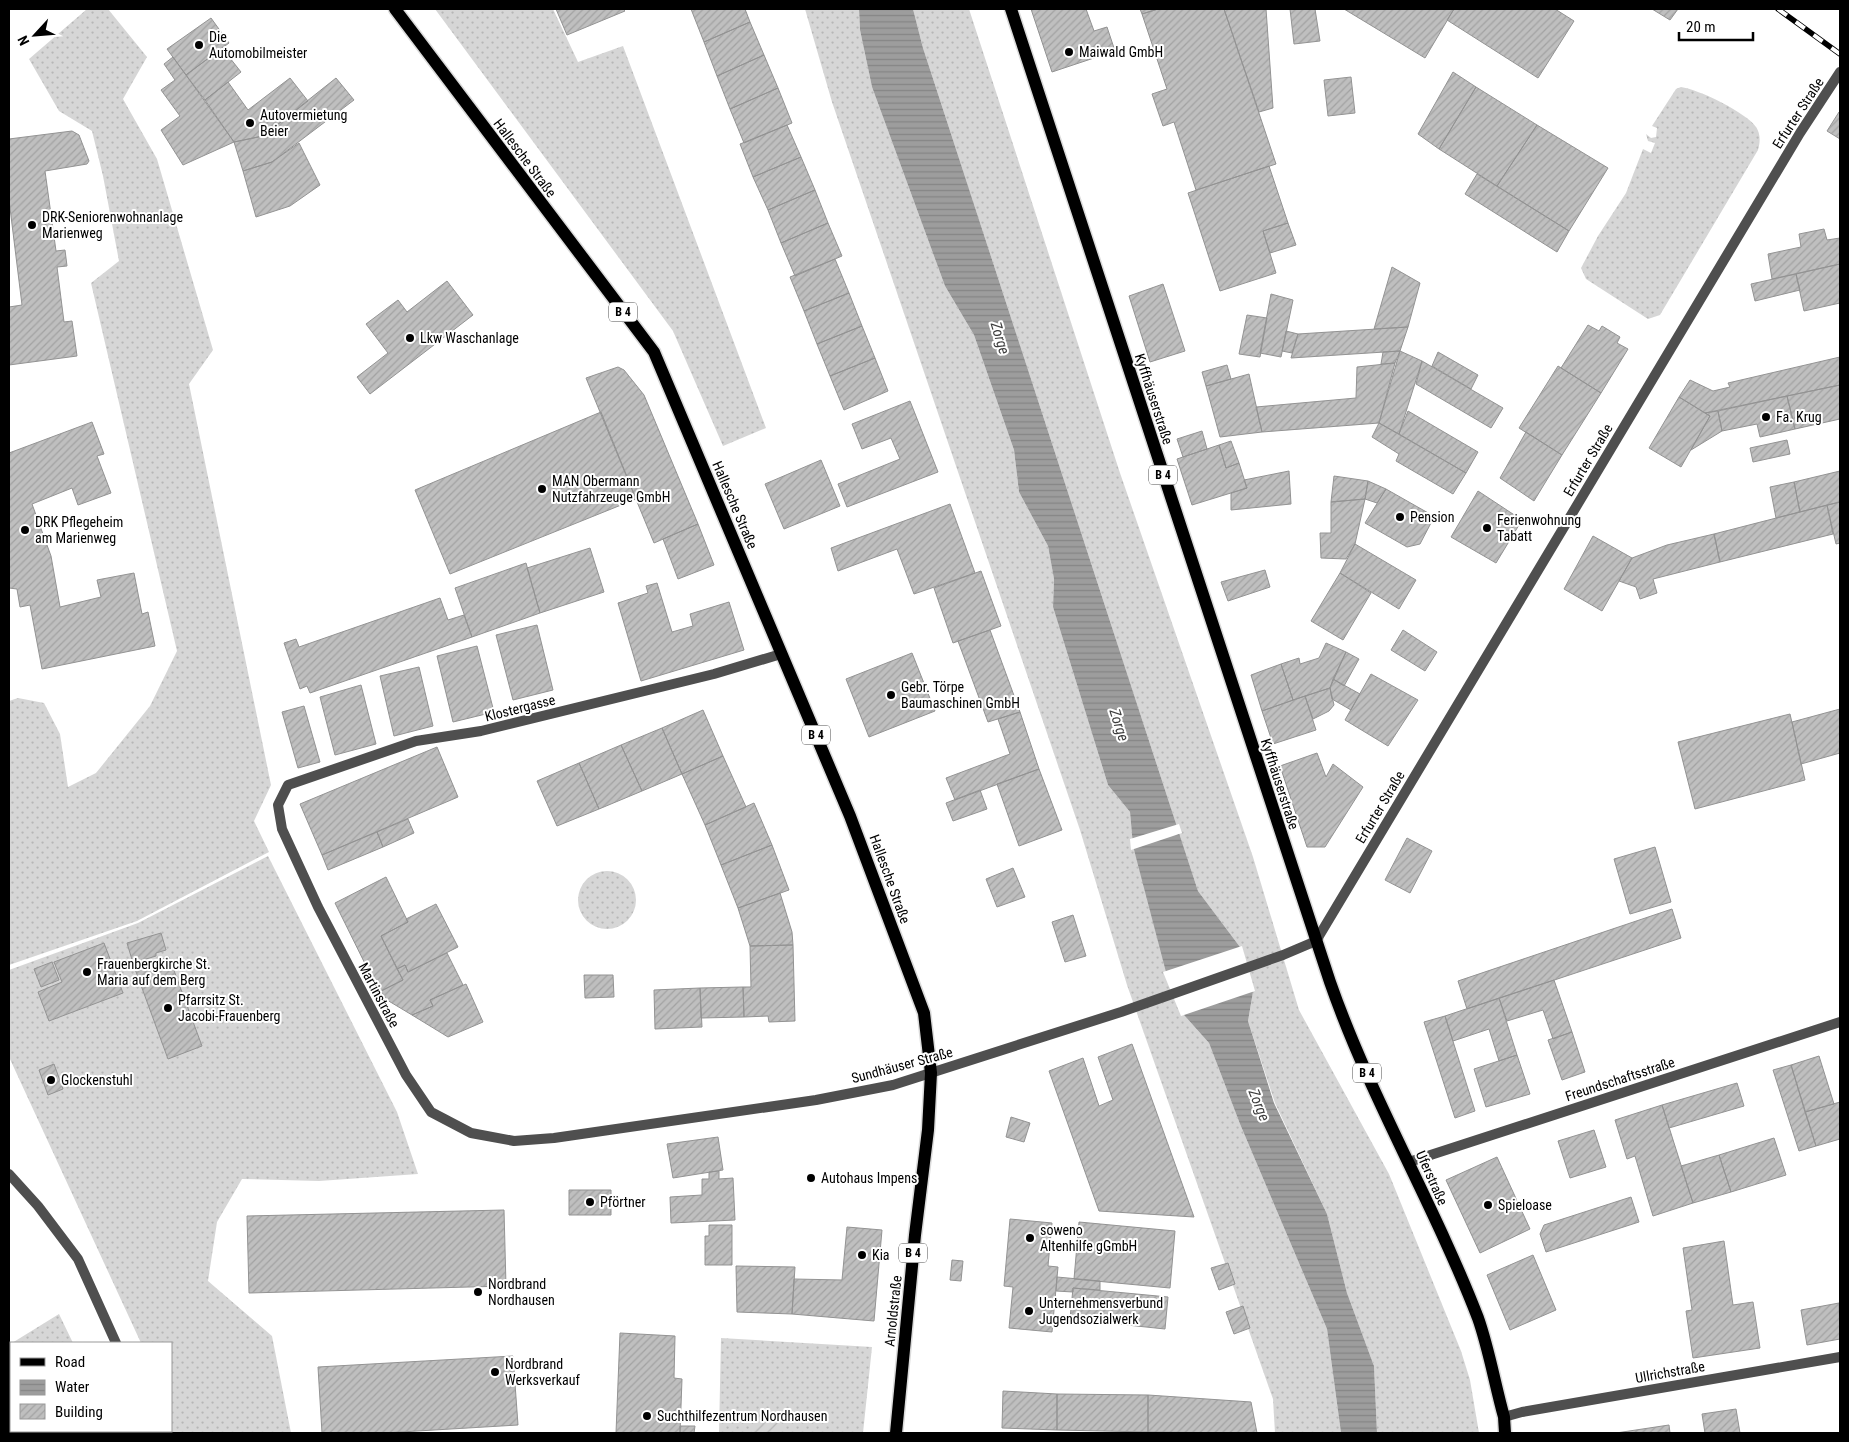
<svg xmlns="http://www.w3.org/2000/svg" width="1849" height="1442" viewBox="0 0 1849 1442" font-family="'Roboto Condensed',sans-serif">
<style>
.grass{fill:url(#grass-dots)}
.garden{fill:url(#garden-furrows)}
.water{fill:url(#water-rules)}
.pier{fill:#fff}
.building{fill:url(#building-hatch);stroke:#939393}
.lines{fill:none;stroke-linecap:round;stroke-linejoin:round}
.primary-casing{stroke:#dbdbdb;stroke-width:15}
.minor{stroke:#4f4f4f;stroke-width:10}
.primary{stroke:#000;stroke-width:12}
.rail-casing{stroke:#000;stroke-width:5.5}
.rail{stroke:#fff;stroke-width:4;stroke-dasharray:11;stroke-linecap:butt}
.poi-dot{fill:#000;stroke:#fff;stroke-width:2}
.labels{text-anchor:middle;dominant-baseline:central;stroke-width:4;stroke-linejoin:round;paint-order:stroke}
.shield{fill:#fff;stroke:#4c4c4c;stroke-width:1}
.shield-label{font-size:12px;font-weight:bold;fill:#000}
.poi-label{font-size:14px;fill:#000;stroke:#fff;text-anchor:start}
.street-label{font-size:14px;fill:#000;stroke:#fff}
.water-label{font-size:15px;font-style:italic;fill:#3e3e3e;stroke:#fff}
</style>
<defs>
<pattern id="grass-dots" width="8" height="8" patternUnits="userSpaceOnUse" patternTransform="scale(1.25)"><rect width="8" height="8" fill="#d6d6d6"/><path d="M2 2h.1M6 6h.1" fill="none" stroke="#b6b6b6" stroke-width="1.8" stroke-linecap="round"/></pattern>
<pattern id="garden-furrows" width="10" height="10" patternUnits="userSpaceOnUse" patternTransform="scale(1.25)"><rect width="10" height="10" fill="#d6d6d6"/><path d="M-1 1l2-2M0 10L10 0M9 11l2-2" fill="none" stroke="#b6b6b6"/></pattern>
<pattern id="water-rules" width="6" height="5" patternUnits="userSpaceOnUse" patternTransform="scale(1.25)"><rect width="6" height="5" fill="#9d9d9d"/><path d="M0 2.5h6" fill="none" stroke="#858585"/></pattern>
<pattern id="building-hatch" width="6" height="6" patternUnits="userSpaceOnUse" patternTransform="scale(1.25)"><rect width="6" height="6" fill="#bfbfbf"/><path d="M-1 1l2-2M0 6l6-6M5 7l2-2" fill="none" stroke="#a2a2a2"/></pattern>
</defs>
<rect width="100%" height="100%" fill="#fff"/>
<path class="grass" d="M87,9H108L147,57L123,99L157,159L213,350L189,384L271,785L254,821L269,852L137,921L9,965V701L18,698L44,703L60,734L68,787L96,773L150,706L177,651L91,283L119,261L103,176L92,131L59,111L29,59Z
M435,9H553L578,62L623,46L766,428L723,446L673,331Z
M805,9H859L860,30L872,87L945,286L974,335L1014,450L1019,492L1048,546L1054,579L1053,607L1108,785L1130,812L1133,846L1184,1015L1209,1043L1240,1124L1327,1329L1341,1433H1275L1273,1399L1127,985L1080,830L832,102Z
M913,9H969L1120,473L1253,857L1299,1010L1389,1174L1461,1351L1470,1380L1479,1433H1377L1374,1366L1347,1293L1327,1214L1275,1103L1248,1021L1253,992L1240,947L1198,891L923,48Z
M1681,87C1698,89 1747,113 1756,127C1761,134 1760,143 1758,150L1660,315L1648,319L1586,279L1581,268L1598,236L1626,193L1643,149L1651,153L1655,143L1648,141L1646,134L1651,138L1656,137L1657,128L1652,126L1676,89Z
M268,856L397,1112L418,1174L319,1181L242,1179L217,1222L208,1281L272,1336L291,1433H165V1431H171V1343H141L9,1057V970L138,923Z
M578 900a29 29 0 1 1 58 0a29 29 0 1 1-58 0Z
M59,1314L73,1343H12Z
M721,1338L872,1347L863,1433H719Z
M11,1344V1431H103V1433H9V1345Z"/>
<path class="garden" d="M755,1413L781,1417L779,1433H752Z"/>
<path class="water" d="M859,9H913L923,48L1198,891L1240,947L1253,992L1248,1021L1274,1103L1327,1214L1347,1293L1374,1366L1377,1433H1341L1327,1329L1240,1124L1209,1043L1184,1015L1166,972L1133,846L1130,812L1108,785L1053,607L1054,579L1048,546L1019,492L1014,450L974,335L945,286L872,87L860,30Z"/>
<path class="pier" d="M1179,824L1182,833L1131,850L1130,839Z
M1242,946L1255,991L1181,1016L1163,972Z"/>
<path class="building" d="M556,9H623L625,11L567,35Z
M691,9H745L750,22L704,42Z
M1031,9H1086L1094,31L1107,27L1115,51L1052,72Z
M1140,9H1158L1142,14Z
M1158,9H1224L1276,164L1196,190L1174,122L1163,126L1152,94L1167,89L1142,14Z
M1224,9H1266L1273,108L1259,112Z
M1290,9H1315L1320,41L1294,44Z
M1344,9H1454L1425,58Z
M1454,9H1555L1574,21L1538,78L1447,20Z
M1652,9H1678L1670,20Z
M211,18L229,43L186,75L167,49Z
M750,22L764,55L717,76L704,42Z
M222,48L241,72L205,100L186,75Z
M764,55L778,88L730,109L717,76Z
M173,57L234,142L183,165L161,130L180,116L161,90L175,80L164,64Z
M1453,72L1476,87L1439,149L1418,134Z
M1351,77L1355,113L1328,116L1324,80Z
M290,78L308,101L263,136L234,142L205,100L228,82L248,110Z
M336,78L354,100L272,162L243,171L234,142L263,136Z
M1476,87L1537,125L1497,186L1439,149Z
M778,88L792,123L744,143L730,109Z
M1839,112L1840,113V139L1827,131Z
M787,125L801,157L753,177L740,144Z
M1537,125L1608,168L1569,231L1497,186Z
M72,131L79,135L89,161L87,164L45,171L56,251L65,250L67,266L57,267L64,322L72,321L77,356L9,365V307L22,305L9,200V139Z
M299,143L320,185L290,206L256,217L243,171L272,162Z
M801,157L815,190L768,210L753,177Z
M1269,166L1288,223L1263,231L1276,273L1220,291L1188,193Z
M1477,174L1569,231L1557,252L1465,194Z
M815,190L828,223L781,243L768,210Z
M828,223L842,256L795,276L781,243Z
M1288,223L1296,245L1270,253L1263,231Z
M1824,229L1827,240L1840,238V264L1772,279L1768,254L1801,247L1799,234Z
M835,259L849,293L804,311L790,277Z
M1840,264V303L1804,311L1796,274Z
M1392,267L1420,283L1408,327L1374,329Z
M1796,274L1800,290L1755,301L1751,284Z
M447,281L473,315L370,394L357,377L388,353L366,324L398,300L407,312Z
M1163,284L1185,351L1150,362L1129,296Z
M849,293L862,326L817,344L804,311Z
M1271,294L1293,300L1281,357L1260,353Z
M1247,315L1267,318L1260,357L1239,354Z
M1588,325L1599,331L1602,326L1620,337L1617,343L1628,349L1601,393L1561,368Z
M862,326L875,358L830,376L817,344Z
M1408,327L1400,351L1291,358L1298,334Z
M1286,331L1298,334L1292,353L1282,351Z
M1400,351L1422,361L1399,434L1379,423Z
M1400,351L1395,363L1381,364L1383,352Z
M1438,352L1478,375L1471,389L1432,366Z
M1840,357V385L1705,413L1679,397L1690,380L1713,391L1730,387L1728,383Z
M875,358L888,391L844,410L830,376Z
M1422,361L1503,408L1491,428L1416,384Z
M1395,363L1379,423L1262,432L1256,407L1356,398L1357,367Z
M1227,365L1231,379L1206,386L1202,372Z
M1558,366L1601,393L1562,455L1519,428Z
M618,367L624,370L644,395L698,524L654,543L586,378Z
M1249,374L1262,432L1220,437L1206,386Z
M1840,385V419L1795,429L1787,396Z
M1787,396L1795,429L1760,437L1757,424L1722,431L1718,411Z
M1679,397L1710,416L1681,467L1649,448Z
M910,401L938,472L847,507L838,484L900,459L891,438L862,449L852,424Z
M1408,411L1478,452L1466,473L1399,434Z
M1718,411L1722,431L1691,450L1710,416L1705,413Z
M601,412L636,499L450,574L415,490Z
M92,422L104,454L97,456L111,493L78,505L72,488L32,504L51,556L60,607L101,597L97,580L134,573L142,614L148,612L155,646L42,669L30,605L20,607L17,589L9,588V453Z
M1379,423L1466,473L1453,494L1396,461L1399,454L1372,437Z
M1202,431L1207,449L1183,457L1177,439Z
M1526,432L1562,455L1534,501L1500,478Z
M1787,440L1790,454L1753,462L1750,448Z
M1231,441L1239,463L1226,468L1219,445Z
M1219,445L1226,468L1239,463L1247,488L1192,505L1177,459Z
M821,460L840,506L784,529L765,484Z
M1289,471L1291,504L1231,510V493L1247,488L1244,480Z
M1840,471V502L1800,512L1794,482Z
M1334,476L1368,481L1365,499L1331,502Z
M1368,481L1386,489L1377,503L1365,499Z
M1794,482L1800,512L1776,518L1770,487Z
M1386,489L1430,514L1432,521L1420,544L1407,547L1365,523Z
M1478,491L1522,520L1496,563L1451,537Z
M1365,499L1355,544L1346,559L1321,558L1320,533H1331V502Z
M1840,502V543L1836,544L1827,505Z
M950,504L975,573L914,594L897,549L838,571L831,548Z
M1827,505L1833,534L1720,562L1714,534Z
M698,524L714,565L678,579L663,539Z
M1714,534L1720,562L1653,579L1657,593L1640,599L1636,587L1619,581L1632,558L1667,545Z
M1593,536L1632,558L1602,611L1564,589Z
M1355,544L1416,580L1399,609L1340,573Z
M590,548L604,592L540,613L527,568Z
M526,563L540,613L472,637L455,588Z
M1265,570L1270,587L1228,601L1221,582Z
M981,571L1001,626L953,643L934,588Z
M1340,573L1371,593L1343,640L1311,621Z
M657,583L672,632L693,626L690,614L729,602L744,650L641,681L618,603L648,593L646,586Z
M440,598L448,620L464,615L472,637L310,693L307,686L300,689L284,643L296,639L299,647Z
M537,625L553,690L513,700L496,635Z
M990,630L1020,712L988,722L958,641Z
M1403,630L1437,652L1425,671L1391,650Z
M1326,643L1346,652L1330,688L1293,700L1281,664L1299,658L1300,664L1319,658Z
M477,646L494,712L453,722L437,656Z
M1346,652L1359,659L1344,686L1333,679Z
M912,653L935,711L869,737L846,679Z
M1281,664L1293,700L1262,711L1251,675Z
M419,667L433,726L394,736L380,676Z
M1371,674L1418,700L1388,746L1345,720Z
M1333,679L1360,694L1351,710L1332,699L1330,688Z
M361,685L376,744L335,755L320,697Z
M1330,688L1334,705L1329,711L1313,719L1305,696Z
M1305,696L1316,730L1273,744L1262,711Z
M304,706L320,762L298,768L282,712Z
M1840,709V753L1801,764L1792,722Z
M703,710L723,756L682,774L662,728Z
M1020,712L1039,769L955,800L946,778L1010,754L998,719Z
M1790,714L1805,780L1695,809L1678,742Z
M662,728L682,774L642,791L621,745Z
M621,745L642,791L599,809L579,763Z
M437,747L458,797L322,855L300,804Z
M1317,753L1326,777L1333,764L1363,787L1325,847H1307L1280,766Z
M723,756L746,807L705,825L682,774Z
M579,763L599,809L557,826L537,781Z
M1039,769L1062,830L1019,846L997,784Z
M980,790L987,809L953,821L946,803Z
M754,803L772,845L721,865L705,825Z
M408,819L414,833L383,847L377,832Z
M377,832L383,847L328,870L322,855Z
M1407,838L1432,851L1410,893L1385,880Z
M772,845L789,890L738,908L721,865Z
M1655,847L1671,902L1630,914L1614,859Z
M1013,868L1025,897L997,907L986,879Z
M386,877L408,922L381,936L403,980L379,992L335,903Z
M780,893L792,932L793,945L750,946L738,908Z
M436,904L458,947L408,972L405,965L397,969L381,936L408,922L406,919Z
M1672,909L1681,938L1467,1009L1458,981Z
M1073,915L1086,956L1065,962L1052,922Z
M161,933L166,950L156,953V956L133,963L127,943Z
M104,943L123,993L49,1021L38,992L62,982L54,962Z
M793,945L795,1021L769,1022L768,1016L744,1017L743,987H751L750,946Z
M447,953L463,985L430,1000L433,1006L412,1015L387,1000L381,991L403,980L397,969L405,965L408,972Z
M169,957L202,1046L168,1059L135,969Z
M52,962L59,980L41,987L34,969Z
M584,975H613L614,997L585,998Z
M1554,980L1572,1032L1553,1039L1543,1010L1507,1021L1499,998Z
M466,984L483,1022L448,1037L412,1015L433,1006L430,1000Z
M743,987L744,1017L701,1018L700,988Z
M700,988L702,1027L655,1029L654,990Z
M1499,998L1517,1055L1499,1061L1489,1029L1453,1041L1445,1016Z
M1445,1016L1475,1111L1455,1118L1424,1022Z
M1572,1032L1585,1072L1562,1080L1548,1040Z
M1132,1044L1194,1217L1099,1211L1049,1071L1083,1058L1099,1106L1113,1100L1098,1057Z
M1517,1055L1530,1094L1486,1107L1474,1069Z
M1819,1056L1834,1104L1805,1112L1791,1065Z
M54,1064L63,1089L48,1095L39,1070Z
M1791,1065L1816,1146L1799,1151L1773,1070Z
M1737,1083L1744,1106L1669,1128L1662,1105Z
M1840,1102V1139L1816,1146L1805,1112Z
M1662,1105L1693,1203L1653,1216L1635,1156L1627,1159L1615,1120Z
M1011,1117L1030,1123L1024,1142L1006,1137Z
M1594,1130L1606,1167L1570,1178L1558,1141Z
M718,1137L723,1170L673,1178L667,1144Z
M1774,1138L1786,1175L1731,1192L1719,1155Z
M1719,1155L1731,1192L1693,1203L1681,1166Z
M1497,1157L1530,1229L1480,1253L1446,1180Z
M719,1171V1179L733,1178L735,1220L671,1223L670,1197L702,1195V1179H709V1172Z
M569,1190H611V1215H569Z
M1631,1197L1639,1222L1546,1252L1540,1234L1544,1225Z
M504,1210L506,1286L249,1293L247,1216Z
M1010,1219L1052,1223L1048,1266L1058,1267L1052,1332L1009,1328L1013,1287L1004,1286Z
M1079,1222L1175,1231L1170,1288L1074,1279Z
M709,1225H732V1265H705V1236H709Z
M847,1227L882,1230L874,1321L792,1314L794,1279L842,1280Z
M1724,1241L1733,1305L1753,1302L1760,1348L1693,1358L1686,1311L1692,1310L1683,1248Z
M1533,1255L1556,1310L1510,1330L1487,1275Z
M952,1260L963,1261L961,1281L950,1280Z
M1228,1263L1235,1284L1219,1290L1211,1268Z
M736,1266L795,1267L792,1314L737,1312Z
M1057,1277L1100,1281V1290L1073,1288V1292L1056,1291Z
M1073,1288L1168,1297L1165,1329L1070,1319Z
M1839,1303L1840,1339L1807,1345L1801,1310Z
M1243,1306L1250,1328L1234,1334L1226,1312Z
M620,1333L675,1336L674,1378L682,1379L680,1433H616Z
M513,1356L518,1425L384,1433H322L318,1367Z
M1003,1391L1057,1394V1430L1002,1428Z
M1057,1394L1148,1395V1432L1057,1430Z
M1148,1395L1251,1402L1257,1433L1148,1432Z
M1736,1409L1740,1433H1705L1702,1414Z
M1669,1425L1670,1433H1616Z
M680,1426H695L694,1433H680Z"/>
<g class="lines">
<defs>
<path id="primary" d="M395,9L654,352L850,816L924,1013L931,1073L928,1130L915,1235L896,1433
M1011,9L1330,982C1370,1097 1434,1204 1478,1318C1489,1349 1495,1385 1504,1417L1505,1433"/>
</defs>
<use href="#primary" class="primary-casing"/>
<path class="minor" d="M781,654L714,674L481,731L416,741L288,785L278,805L282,829L318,907L406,1075L431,1112L471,1133L514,1141L554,1138L816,1100L893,1085L1121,1012L1283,955L1316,941L1800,133L1840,72
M1409,1162L1840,1022
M9,1174L38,1206L78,1259L116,1343
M1504,1417L1522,1412L1840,1357
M142,1431V1433"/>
<use href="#primary" class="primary"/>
<defs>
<path id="rail" d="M1778,9L1840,54"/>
</defs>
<use href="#rail" class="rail-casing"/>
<use href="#rail" class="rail"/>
</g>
<g class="poi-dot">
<circle cx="199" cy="45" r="5"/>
<circle cx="1069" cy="52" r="5"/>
<circle cx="250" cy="123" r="5"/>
<circle cx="32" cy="225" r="5"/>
<circle cx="410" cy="338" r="5"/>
<circle cx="1766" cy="417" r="5"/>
<circle cx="542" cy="489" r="5"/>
<circle cx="1400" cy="517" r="5"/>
<circle cx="1487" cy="528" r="5"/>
<circle cx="25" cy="530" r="5"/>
<circle cx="891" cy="695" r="5"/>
<circle cx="87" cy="972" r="5"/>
<circle cx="168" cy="1008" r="5"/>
<circle cx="51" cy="1080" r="5"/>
<circle cx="811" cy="1178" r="5"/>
<circle cx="590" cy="1202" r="5"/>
<circle cx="1488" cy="1205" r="5"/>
<circle cx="1030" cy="1238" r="5"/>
<circle cx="862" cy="1255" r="5"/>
<circle cx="478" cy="1292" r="5"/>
<circle cx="1029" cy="1311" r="5"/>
<circle cx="495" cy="1372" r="5"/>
<circle cx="647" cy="1416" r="5"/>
</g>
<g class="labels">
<g class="shield">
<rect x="609" y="302.5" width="28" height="19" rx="4"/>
<rect x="1149" y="465.5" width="28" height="19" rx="4"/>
<rect x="802" y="725.5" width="28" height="19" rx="4"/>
<rect x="1353" y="1063.5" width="28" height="19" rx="4"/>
<rect x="899" y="1243.5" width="28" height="19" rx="4"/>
</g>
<g class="shield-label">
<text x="623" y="312">B 4</text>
<text x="1163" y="475">B 4</text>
<text x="816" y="735">B 4</text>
<text x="1367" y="1073">B 4</text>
<text x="913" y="1253">B 4</text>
</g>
<g class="poi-label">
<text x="209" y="37">Die<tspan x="209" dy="16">Automobilmeister</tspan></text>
<text x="1079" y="52">Maiwald GmbH</text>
<text x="260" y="115">Autovermietung<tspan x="260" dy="16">Beier</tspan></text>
<text x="42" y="217">DRK-Seniorenwohnanlage<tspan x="42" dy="16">Marienweg</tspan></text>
<text x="420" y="338">Lkw Waschanlage</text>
<text x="1776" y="417">Fa. Krug</text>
<text x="552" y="481">MAN Obermann<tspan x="552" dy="16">Nutzfahrzeuge GmbH</tspan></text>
<text x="1410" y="517">Pension</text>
<text x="1497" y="520">Ferienwohnung<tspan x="1497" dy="16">Tabatt</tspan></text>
<text x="35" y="522">DRK Pflegeheim<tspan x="35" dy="16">am Marienweg</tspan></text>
<text x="901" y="687">Gebr. Törpe<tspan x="901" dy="16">Baumaschinen GmbH</tspan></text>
<text x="97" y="964">Frauenbergkirche St.<tspan x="97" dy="16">Maria auf dem Berg</tspan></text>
<text x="178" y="1000">Pfarrsitz St.<tspan x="178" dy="16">Jacobi-Frauenberg</tspan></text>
<text x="61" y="1080">Glockenstuhl</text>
<text x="821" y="1178">Autohaus Impens</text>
<text x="600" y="1202">Pförtner</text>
<text x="1498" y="1205">Spieloase</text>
<text x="1040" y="1230">soweno<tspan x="1040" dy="16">Altenhilfe gGmbH</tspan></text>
<text x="872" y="1255">Kia</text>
<text x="488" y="1284">Nordbrand<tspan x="488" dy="16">Nordhausen</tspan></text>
<text x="1039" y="1303">Unternehmensverbund<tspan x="1039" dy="16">Jugendsozialwerk</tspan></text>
<text x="505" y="1364">Nordbrand<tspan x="505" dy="16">Werksverkauf</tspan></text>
<text x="657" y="1416">Suchthilfezentrum Nordhausen</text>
</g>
<g class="street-label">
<text transform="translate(1798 113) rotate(-57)">Erfurter Straße</text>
<text transform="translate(525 158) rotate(53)">Hallesche Straße</text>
<text transform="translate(1154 399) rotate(72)">Kyffhäuserstraße</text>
<text transform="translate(1588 460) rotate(-59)">Erfurter Straße</text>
<text transform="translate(735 505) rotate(67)">Hallesche Straße</text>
<text transform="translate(520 708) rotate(-14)">Klostergasse</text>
<text transform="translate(1280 784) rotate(72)">Kyffhäuserstraße</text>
<text transform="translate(1380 807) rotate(-59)">Erfurter Straße</text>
<text transform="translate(890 879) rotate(70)">Hallesche Straße</text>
<text transform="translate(379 995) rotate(62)">Martinstraße</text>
<text transform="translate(902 1065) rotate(-15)">Sundhäuser Straße</text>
<text transform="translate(1620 1079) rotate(-18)">Freundschaftsstraße</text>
<text transform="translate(1432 1178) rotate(66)">Uferstraße</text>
<text transform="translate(893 1311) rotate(-84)">Arnoldstraße</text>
<text transform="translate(1670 1372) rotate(-10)">Ullrichstraße</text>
</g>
<g class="water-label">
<text transform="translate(1000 338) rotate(73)">Zorge</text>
<text transform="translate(1119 725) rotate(72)">Zorge</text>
<text transform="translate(1259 1105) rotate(68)">Zorge</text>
</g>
</g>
<rect width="1849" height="1442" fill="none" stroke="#000000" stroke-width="20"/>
<rect x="10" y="1342" width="162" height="90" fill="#ffffff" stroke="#999999"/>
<rect x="20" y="1358" width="25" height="8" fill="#000000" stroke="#999999"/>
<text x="55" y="1367" font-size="15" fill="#000000">Road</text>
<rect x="20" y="1380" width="25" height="15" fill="url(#water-rules)" stroke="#999999"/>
<text x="55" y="1392" font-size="15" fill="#000000">Water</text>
<rect x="20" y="1404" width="25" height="15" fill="url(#building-hatch)" stroke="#999999"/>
<text x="55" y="1417" font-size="15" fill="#000000">Building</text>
<g transform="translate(35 35) rotate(244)" stroke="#ffffff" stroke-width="4" paint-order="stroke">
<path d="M0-4L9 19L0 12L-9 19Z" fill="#000000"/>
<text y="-8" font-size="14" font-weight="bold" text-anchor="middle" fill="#000000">N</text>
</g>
<path d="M1679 32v8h74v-8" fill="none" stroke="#000000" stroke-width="2.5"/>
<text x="1686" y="32" font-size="15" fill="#000000" stroke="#ffffff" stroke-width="4" paint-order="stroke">20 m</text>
</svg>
